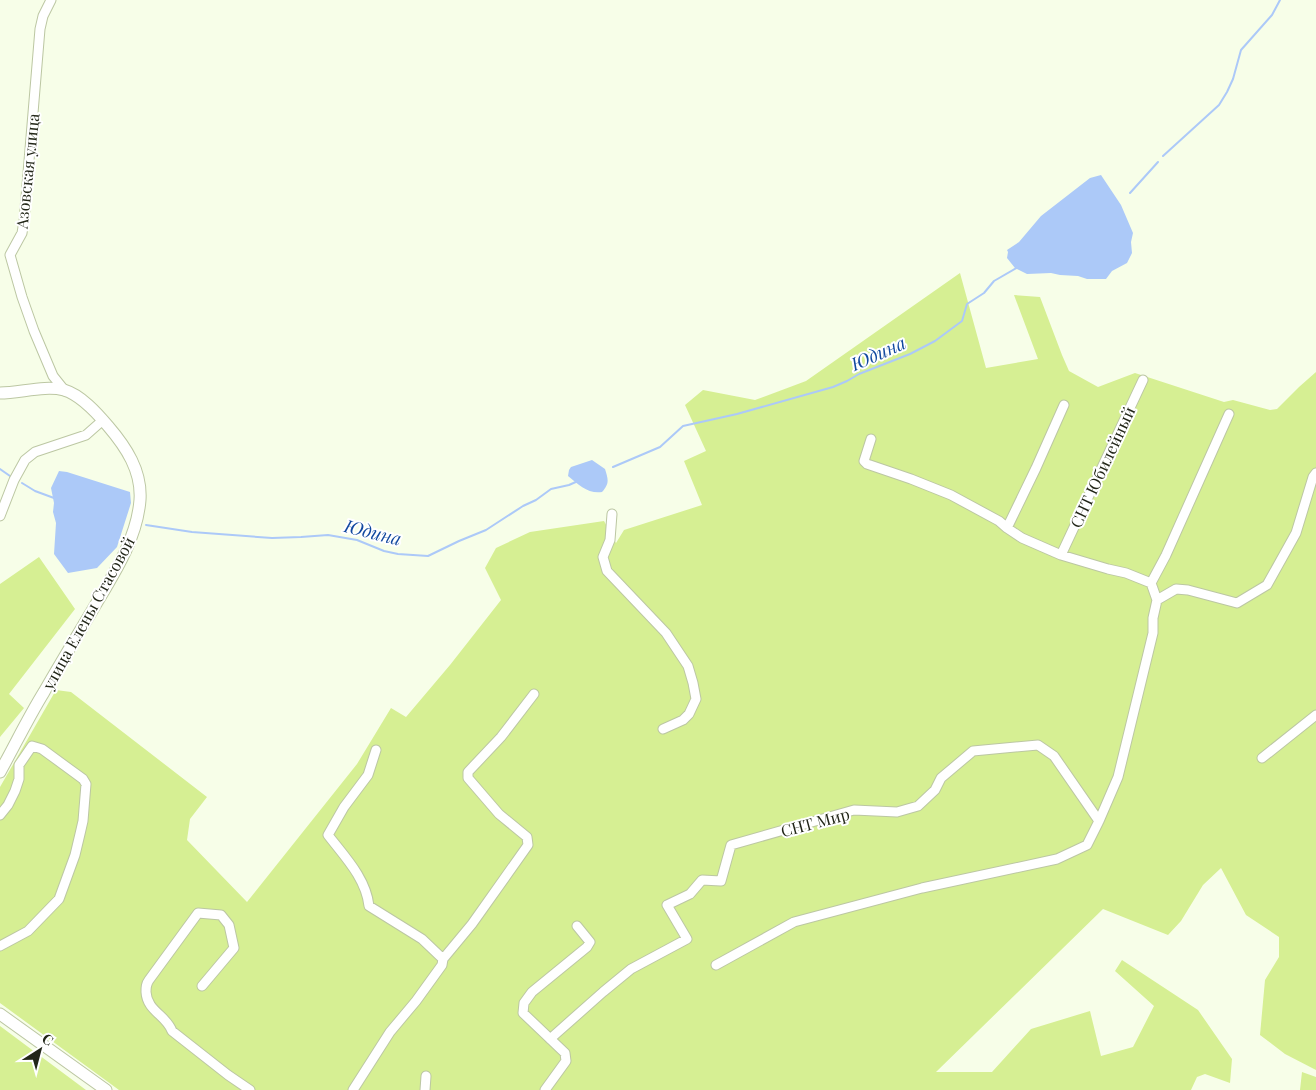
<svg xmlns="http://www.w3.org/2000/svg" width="1316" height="1090" viewBox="0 0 1316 1090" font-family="'Playfair Display',serif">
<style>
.green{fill:#d6ef93}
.water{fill:#acc9f8}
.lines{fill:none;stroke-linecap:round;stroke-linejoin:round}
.stream{stroke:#acc9f8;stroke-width:2}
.minor-casing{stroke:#bcc7a3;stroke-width:11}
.major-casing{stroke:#bcc7a3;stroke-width:13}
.minor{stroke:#fff;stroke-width:9}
.major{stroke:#fff;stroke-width:11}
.labels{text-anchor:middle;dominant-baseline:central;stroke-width:4;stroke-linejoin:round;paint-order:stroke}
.street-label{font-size:16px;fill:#222618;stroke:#fff}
.water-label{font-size:18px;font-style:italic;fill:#11489f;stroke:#fff}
</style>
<rect width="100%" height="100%" fill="#f7fee8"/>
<path class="green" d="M960,273L986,368L1038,359L1014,295L1040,297L1062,355L1069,371L1098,387L1135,373L1224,402L1233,400L1270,410L1277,409L1299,387L1316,372V1070L1285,1054L1260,1035L1265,980L1279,957V937L1246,915L1221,868L1203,885L1181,921L1168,935L1103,909L936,1072H992L1031,1029L1090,1011L1101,1056L1133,1047L1154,1006L1115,971L1122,960L1198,1010L1232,1059L1230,1083L1205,1074L1197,1077L1191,1090H119L0,1003V787L56,690L71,692L207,797L190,819L187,840L247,902L357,764L391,708L406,717L450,665L501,600L485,568L496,548L530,532L604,521L616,543L624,530L702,505L684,461L706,451L685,405L703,390L755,400L806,381Z
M39,557L75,609L9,694L24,708L0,737V584Z
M0,1026L86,1090H0Z
M1302,1072L1316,1077V1090H1300Z"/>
<path class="water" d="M1101,175L1121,205L1133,233L1131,242L1132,253L1127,263L1112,271L1106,279H1087L1078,276L1060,275L1051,273L1027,274L1015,268L1007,258L1008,252L1007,250L1019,242L1041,216L1090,178Z
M592,460L605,469C608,479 610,483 602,492C588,494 579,485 568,476L569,470L571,467Z
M59,471L67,472L130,492L131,503L117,547L97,568L68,573L54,554L56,523L53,512L54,503L51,488Z"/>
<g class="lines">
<path class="stream" d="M1163,156L1219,105L1227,92L1233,79L1241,50L1272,15L1280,0
M1130,193L1158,162
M613,467L660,447L683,426L737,414L833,387L847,381L859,374L910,354L935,341L962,321L967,304L984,293L994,281L1018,267
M0,469L10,476
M22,483L35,491L54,498
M146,525L192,532L272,538L301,537L328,535L357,540L384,551L398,554L428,556L459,541L486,530L523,506L536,500L551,489L569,485L578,481"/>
<defs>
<path id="minor" d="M51,0L43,16L40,29L24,221L22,233L10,255L22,297L34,331L53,376L65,391
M871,439L864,461L867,464L911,479L951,495L999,521L1007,528L1022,538L1061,555L1108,569L1126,573L1151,583L1157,600
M612,514L610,540L603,557L607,571L666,633L688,666L693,683L696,699L689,714L683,720L663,729
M0,516L14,480L25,460L35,452L86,435L103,420
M1007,528L1036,468L1064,405
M1061,555L1143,380
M1151,583L1166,555L1229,414
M1157,600L1176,589L1188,590L1237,603L1267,585L1296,533L1313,477L1316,473
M376,750L368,775L344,807L328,835C344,856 366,878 369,906L422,939L443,959
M1262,758L1316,715
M0,815L8,805L15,791L19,779V765L32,746L42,749L83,779L86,784L83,821L80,834L75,855L59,899L28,931L0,946
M716,965L794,922L922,888L1057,859L1087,845L1099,821L1118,777L1153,633V618L1157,600
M202,986L234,948L229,925L221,915L198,913L149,980C146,984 146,987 146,992C147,1011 166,1015 172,1031L228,1075L250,1090
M550,1039L603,992L631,969L687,939L667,905L690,894L702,880L721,881L731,845L854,810L897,812L918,806L935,790L941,778L973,751L1038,745L1054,756L1099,821
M353,1090L390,1032L416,1001L442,965L443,959L472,924L528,845L527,837L499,814L468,778V772L501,737L534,694
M425,1090L426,1076
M545,1090L566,1061L565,1053L523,1013L524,1003L532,992L587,947L590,942L577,926"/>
<path id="major" d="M0,393C20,393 45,385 64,390C81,395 97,413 108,426C126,447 142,471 140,500C137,538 115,572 96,604C79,633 61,662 44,692C28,718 15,745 0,772
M0,1014L106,1090"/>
</defs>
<use href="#minor" class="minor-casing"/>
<use href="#major" class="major-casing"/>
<use href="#minor" class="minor"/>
<use href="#major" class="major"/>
</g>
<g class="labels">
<g class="street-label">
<text transform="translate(27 171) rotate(-84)">Азовская улица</text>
<text transform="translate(1102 467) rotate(-65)">СНТ Юбилейный</text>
<text transform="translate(88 613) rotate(-61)">улица Елены Стасовой</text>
<text transform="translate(815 822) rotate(-15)">СНТ Мир</text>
</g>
<g class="water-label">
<text transform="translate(878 353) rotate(-24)">Юдина</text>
<text transform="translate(373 532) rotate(14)">Юдина</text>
</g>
</g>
<g transform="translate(40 1050) rotate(36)" stroke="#ffffff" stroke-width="4" paint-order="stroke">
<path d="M0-4L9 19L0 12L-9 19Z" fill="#222618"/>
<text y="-8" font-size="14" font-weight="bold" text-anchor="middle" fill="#222618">С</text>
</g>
</svg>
